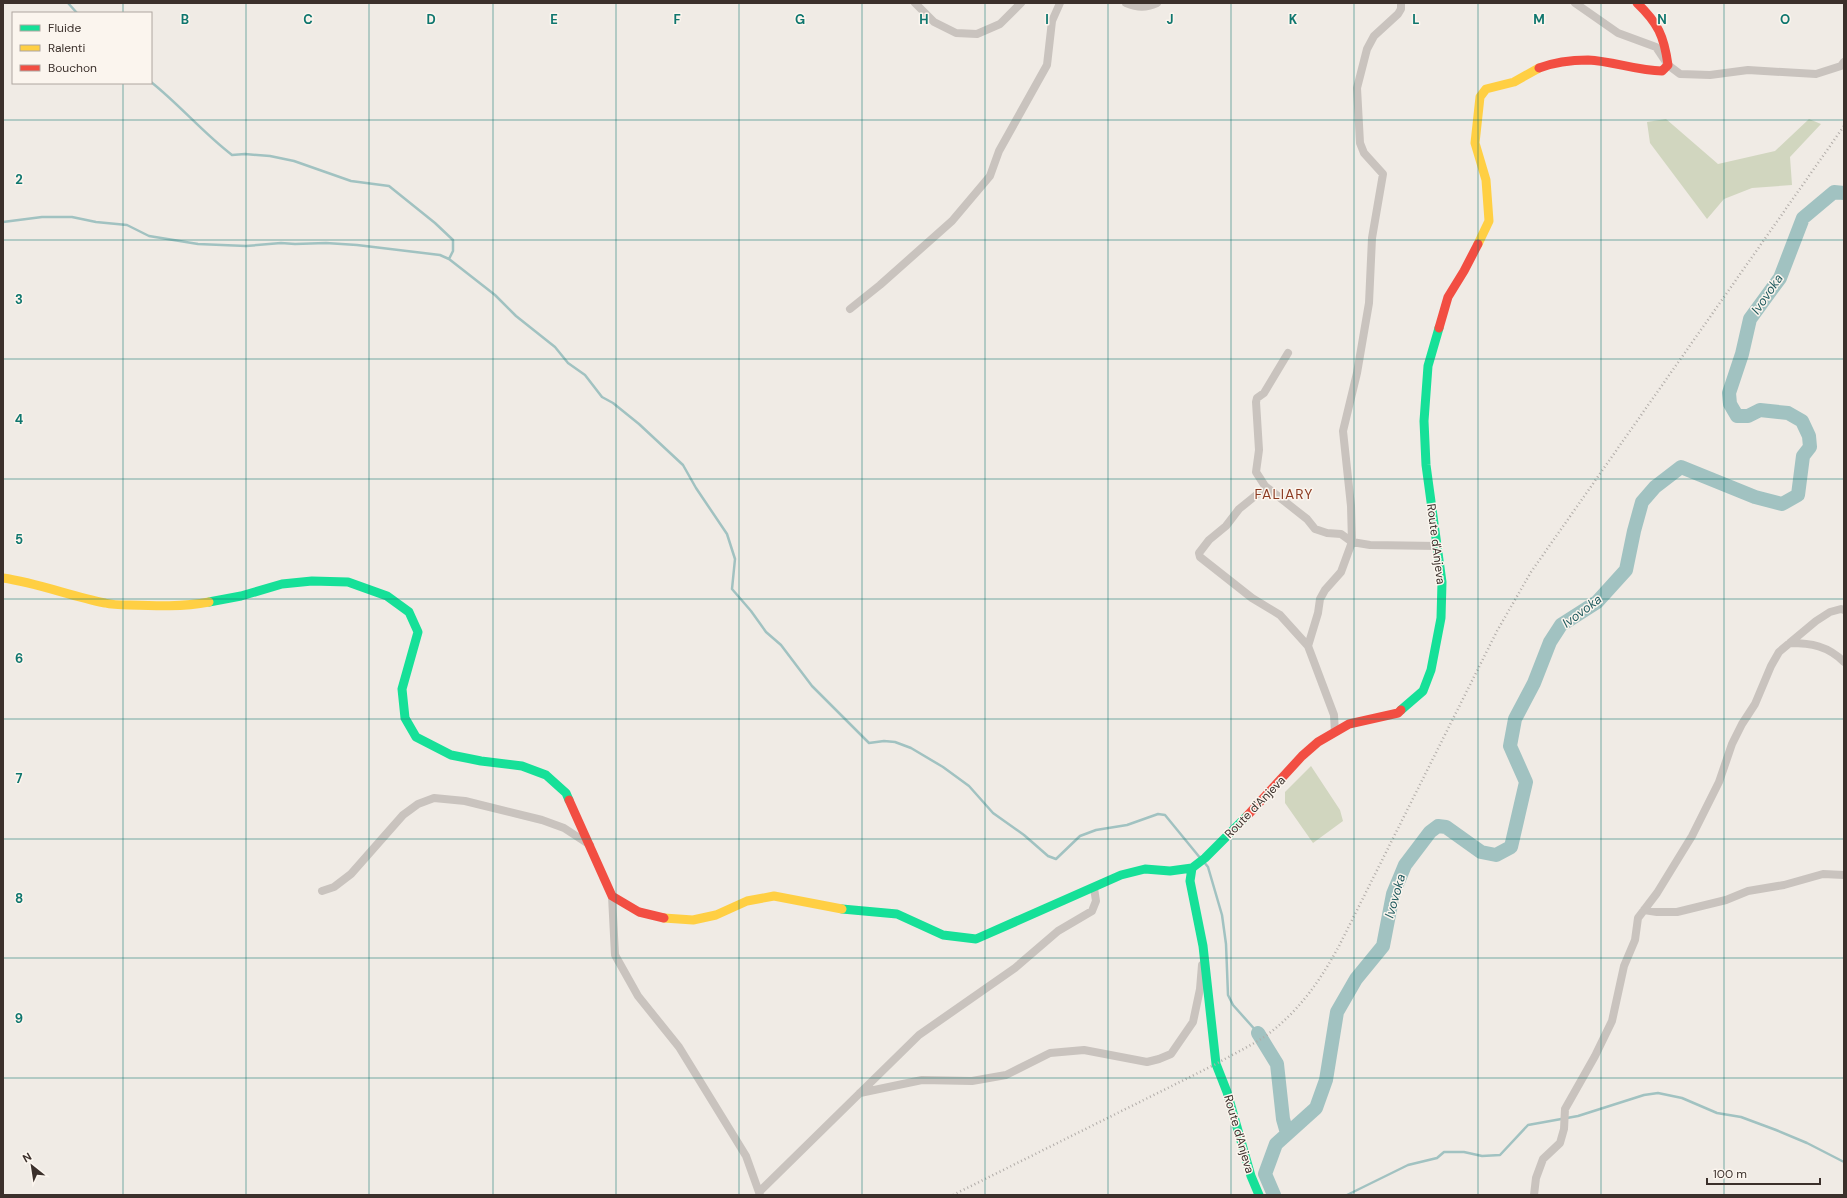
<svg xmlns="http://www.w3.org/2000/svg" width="1847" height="1198" viewBox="0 0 1847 1198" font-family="'DM Sans',sans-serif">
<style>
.green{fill:#d1d6bf}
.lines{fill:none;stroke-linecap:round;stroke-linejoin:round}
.stream{stroke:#a1c2c1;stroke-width:2.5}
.river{stroke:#a1c2c1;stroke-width:14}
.street{stroke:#c9c3be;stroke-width:8}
.fast{stroke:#16e098;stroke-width:9}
.slow{stroke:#ffcf43;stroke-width:9}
.jam{stroke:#f24e42;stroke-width:9}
.rail{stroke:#b1aca8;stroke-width:2.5;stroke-dasharray:1 3;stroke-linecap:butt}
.grid{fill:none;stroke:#0f766e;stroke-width:1;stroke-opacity:0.55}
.labels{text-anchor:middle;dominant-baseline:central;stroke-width:3;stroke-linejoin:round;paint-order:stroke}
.street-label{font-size:12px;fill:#3b302b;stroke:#fbf5ee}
.water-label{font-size:13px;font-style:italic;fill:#1f5a5e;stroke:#fbf5ee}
.quarter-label{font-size:14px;letter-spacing:1px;fill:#8c3b22;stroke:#fbf5ee}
.grid-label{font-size:13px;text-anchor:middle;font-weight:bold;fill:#0f766e;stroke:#fbf5ee;stroke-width:3;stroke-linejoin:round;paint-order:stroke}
</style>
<rect width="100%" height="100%" fill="#f0ebe5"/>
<path class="green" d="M1666,119L1718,164L1775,151L1809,119L1821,124L1790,157L1792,185L1752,188L1724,199L1707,219L1650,143L1647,122Z
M1311,766L1340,810L1343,821L1313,843L1285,803V792Z"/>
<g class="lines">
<path class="stream" d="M68,3L77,13
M151,82C180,105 203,133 232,155L245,154L270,156L294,161L351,181L389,186L435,223L453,240V251L449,259
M3,222L42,217H72L96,222L127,225L149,236L198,244L246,246L281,243L295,244L326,243L357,245L440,255L449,259L495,295L516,316L555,347L568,363L585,375L602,397L613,403L639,424L683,465L696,488L727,534L735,559L732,589L751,611L766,632L781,645L812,686L869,743L884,741L895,742L911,748L943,767L969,786L993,813L1024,835L1048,856L1056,859L1080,836L1096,830L1127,825L1158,814L1165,815L1201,859
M1204,862L1208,867L1222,915L1226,944L1228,995L1233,1005L1258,1033
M1347,1195L1408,1165L1437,1158L1444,1152H1464L1482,1156L1500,1155L1528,1125L1578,1116L1644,1095L1658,1093L1682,1098L1717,1113L1741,1117L1776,1130L1807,1143L1844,1162"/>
<path class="river" d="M1258,1033L1277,1064L1283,1119L1287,1133
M1274,1195L1265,1174L1276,1144L1316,1108L1326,1080L1337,1012L1356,979L1383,946L1393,894L1405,865L1430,832L1438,826L1446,827L1481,852L1496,855L1511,847L1526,782L1510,746L1515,719L1534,683L1550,642L1561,625L1597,602L1626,570L1634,531L1642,502L1655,487L1681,467L1755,497L1782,504L1798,495L1803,456L1810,447L1809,436L1802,421L1788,413L1760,410L1748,416H1737L1730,404L1729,393L1742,354L1750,319L1780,278L1803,218L1834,192L1844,193"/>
<path class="street" d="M915,3L934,22L956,33L977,34L1000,24L1021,3
M1126,3C1138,8 1146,8 1157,3
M1575,3L1618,33L1656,47L1668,65L1680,74L1710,75L1748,70L1816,74L1841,66L1844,62
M850,309L880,285L952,221L990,176L999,151L1047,65L1052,21L1060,3
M1288,353L1264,393L1257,398L1256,402L1259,450L1256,472L1265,486L1307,519L1315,529L1327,533L1341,534L1352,542L1370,545L1438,546
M1274,493L1260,492L1239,509L1226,526L1209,540L1199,553L1200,557L1252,598L1280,615L1308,646
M1790,643C1811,643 1828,646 1844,662
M1335,732L1334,715L1308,646L1318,613L1320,599L1325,590L1341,572L1352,542L1351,506L1343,431L1357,373L1369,303L1372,238L1383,174L1364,153L1360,143L1357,88L1367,49L1374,36L1398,14L1401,9V3
M322,891L334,887L351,874L403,815L418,804L434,798L465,801L542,820L564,828L590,845
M612,896L615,955L638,996L679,1047L746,1156L760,1195
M1644,910L1657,912H1677L1726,900L1748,891L1784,885L1823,874L1844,875
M860,1093L922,1080L972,1081L1006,1075L1050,1053L1084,1050L1147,1062L1159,1059L1171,1054L1193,1022L1200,989L1202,965
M759,1192L919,1035L1015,968L1058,931L1092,911L1096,901L1094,888
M1534,1195L1536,1178L1543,1159L1560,1143L1564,1129L1565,1109L1595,1056L1612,1021L1624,966L1635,940L1638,918L1657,893L1692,836L1719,782L1732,744L1742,724L1755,704L1771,666L1779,652L1816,621L1830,612L1841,609L1844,610"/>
<path class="fast" d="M209,602L241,596L282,584L312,581L348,582L387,596L409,612L418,632L402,689L405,718L416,737L451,755L481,761L522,766L546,775L566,793L569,800
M1401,710L1423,691L1431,670L1441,618L1442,582L1426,465L1424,421L1428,366L1439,328
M1192,868L1190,881L1203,946L1216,1064L1227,1092L1251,1176L1259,1195
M842,909L897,914L943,935L976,939L1121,875L1145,869L1170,871L1192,868L1205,858L1247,816"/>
<path class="slow" d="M1478,244L1489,221L1486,180L1475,143L1480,97L1486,89L1514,82L1539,68
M3,578C38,583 70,596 105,603C113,605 121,605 129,605C156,606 183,607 209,602
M664,918L693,920L716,915L747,901L774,896L842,909"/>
<path class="jam" d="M1539,68C1555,62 1571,60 1588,60C1613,61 1637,71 1662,71L1668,65C1664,36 1658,23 1637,3
M1439,328L1448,297L1464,271L1478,244
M569,800L612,896L639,912L664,918
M1247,816L1302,756L1318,742L1349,724L1398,713L1401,710"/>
<path class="rail" d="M953,1195L1216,1064C1233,1054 1251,1046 1267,1035C1299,1011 1320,981 1339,946L1497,631L1531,572L1844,126"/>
</g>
<path class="grid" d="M123,3V13M246,3V1195M369,3V1195M493,3V1195M616,3V1195M739,3V1195M862,3V1195M985,3V1195M1108,3V1195M1231,3V1195M1354,3V1195M1478,3V1195M1601,3V1195M1724,3V1195M123,83V1195M3,120H1844M3,240H1844M3,359H1844M3,479H1844M3,599H1844M3,719H1844M3,839H1844M3,958H1844M3,1078H1844"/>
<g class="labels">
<g class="street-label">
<text transform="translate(1436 544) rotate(83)">Route d'Anjeva</text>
<text transform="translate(1255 807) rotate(-46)">Route d'Anjeva</text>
<text transform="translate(1239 1134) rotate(74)">Route d'Anjeva</text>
</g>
<g class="water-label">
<text transform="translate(1767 294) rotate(-56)">Ivovoka</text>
<text transform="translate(1582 611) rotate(-37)">Ivovoka</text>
<text transform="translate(1395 896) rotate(-74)">Ivovoka</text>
</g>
<g class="quarter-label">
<text x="1284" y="494">FALIARY</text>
</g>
</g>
<g class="grid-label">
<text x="185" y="24">B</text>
<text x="308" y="24">C</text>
<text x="431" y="24">D</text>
<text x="554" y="24">E</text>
<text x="677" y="24">F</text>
<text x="800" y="24">G</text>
<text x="924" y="24">H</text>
<text x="1047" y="24">I</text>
<text x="1170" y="24">J</text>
<text x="1293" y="24">K</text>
<text x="1416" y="24">L</text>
<text x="1539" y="24">M</text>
<text x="1662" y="24">N</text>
<text x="1785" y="24">O</text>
<text x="19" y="184">2</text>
<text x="19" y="304">3</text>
<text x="19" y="424">4</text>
<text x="19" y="544">5</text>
<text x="19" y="663">6</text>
<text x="19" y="783">7</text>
<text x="19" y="903">8</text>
<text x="19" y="1023">9</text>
</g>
<rect width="1847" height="1198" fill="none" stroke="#3b302b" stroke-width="8"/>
<rect x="12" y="12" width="140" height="72" fill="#fbf5ee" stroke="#aea6a0"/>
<rect x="20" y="25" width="20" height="6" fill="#16e098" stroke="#aea6a0"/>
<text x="48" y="32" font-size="12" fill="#3b302b">Fluide</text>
<rect x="20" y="45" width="20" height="6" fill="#ffcf43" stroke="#aea6a0"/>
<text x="48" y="52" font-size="12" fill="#3b302b">Ralenti</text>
<rect x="20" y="65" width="20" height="6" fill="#f24e42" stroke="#aea6a0"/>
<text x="48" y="72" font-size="12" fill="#3b302b">Bouchon</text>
<g transform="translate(32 1166) rotate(330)" stroke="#fbf5ee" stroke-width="3" paint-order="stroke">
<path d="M0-3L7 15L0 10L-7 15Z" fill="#3b302b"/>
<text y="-6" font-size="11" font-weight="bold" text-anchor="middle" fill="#3b302b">N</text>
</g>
<path d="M1707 1178v6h113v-6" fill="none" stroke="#3b302b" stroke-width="2"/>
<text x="1713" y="1178" font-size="12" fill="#3b302b" stroke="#fbf5ee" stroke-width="3" paint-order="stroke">100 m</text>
</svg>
